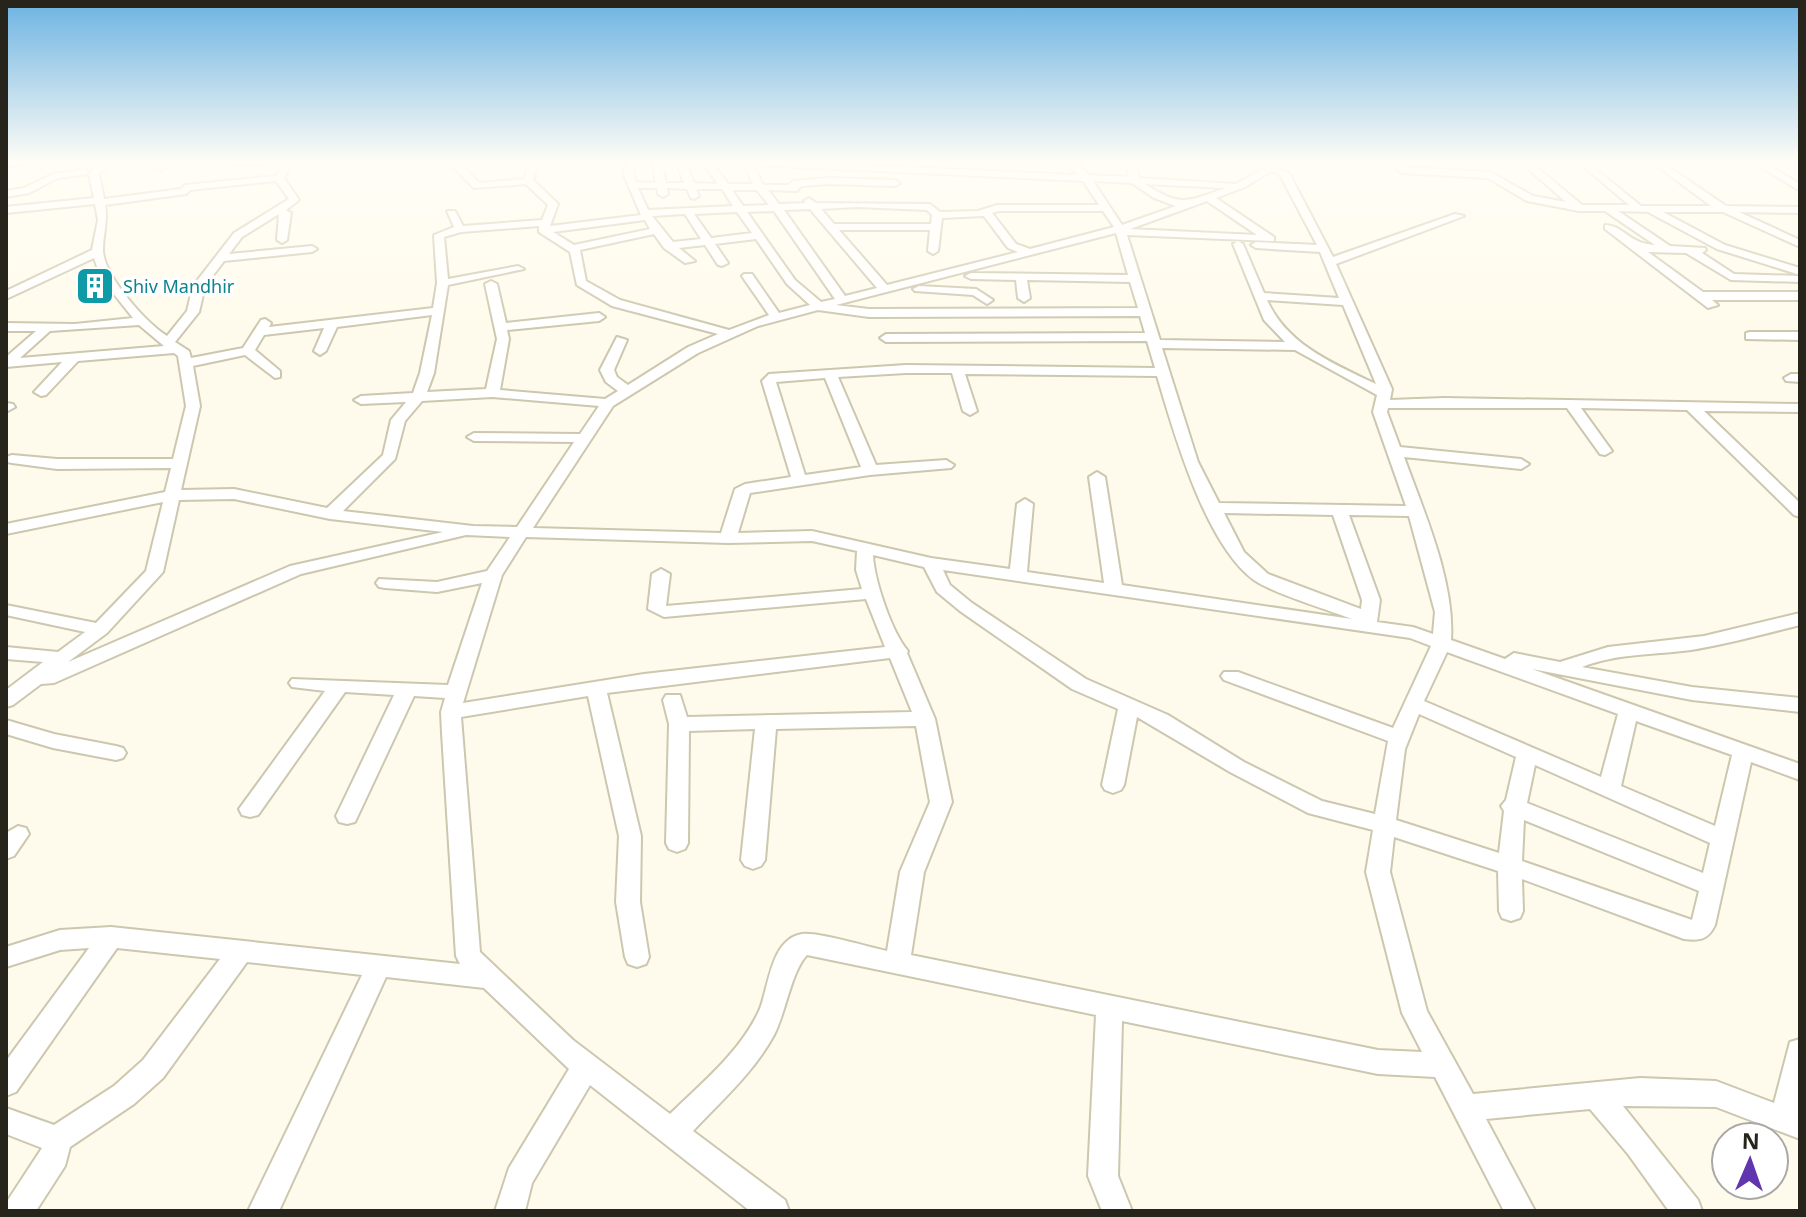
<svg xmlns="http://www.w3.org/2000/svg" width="1806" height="1217" viewBox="0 0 1806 1217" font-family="'Noto Sans',sans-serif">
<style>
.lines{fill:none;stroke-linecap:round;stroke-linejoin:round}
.minor-casing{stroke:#ccc7ae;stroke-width:4}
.minor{fill:#fff;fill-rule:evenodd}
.labels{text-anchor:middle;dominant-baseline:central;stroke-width:7;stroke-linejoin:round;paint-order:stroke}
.far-culture-label{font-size:18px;fill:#0d838f;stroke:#fff;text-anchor:start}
</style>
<rect width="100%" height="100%" fill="#fffbec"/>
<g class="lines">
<defs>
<path id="minor" d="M6,161H42L6,167Z
M101,161H111L99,174L104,199L181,189L185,185L276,176L284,161H293L284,178L299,200L286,210L291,213L287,240L282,243L277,240L279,214L242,237L229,254L312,246L317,249L312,252L224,261L205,286L199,312L175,342L189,351L191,358L243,348L261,320L265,319L271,323L269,327L433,308L437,283L434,235L454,227L447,211H455L463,226L542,220L548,205L526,184L474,188L454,168V161H462V165L479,183L524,179L530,161H538L533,180L558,204L550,226L641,215L623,173L628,161H637L633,173L636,182L656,183L652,161H661L666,183H684L676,161H685L694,183L718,184L702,161H711L728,184H753L744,165L716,161H771L1078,175L1064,161H1074L1089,175L1129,177L1125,161H1134L1139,178L1236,184L1276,161H1286L1277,168L1289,173L1333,257L1455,214L1464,216L1336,264L1392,389L1390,400L1444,398L1800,404V412L1704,411L1800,503V517L1794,515L1687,410L1581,408L1612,451L1605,455L1600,454L1567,408H1388L1387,412L1400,447L1521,459L1529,464L1521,469L1404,457C1424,512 1455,582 1451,640L1505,659L1514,653L1560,662L1608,647L1704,636L1800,613V625C1764,634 1728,644 1691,650C1655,655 1617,653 1582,667L1692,687L1800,698V712L1692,700L1532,669L1800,764V780L1751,762L1715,925C1708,940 1699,941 1684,939L1522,879L1523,911L1520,918L1511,921L1502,918L1499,911L1498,871L1394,837L1390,872L1427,1011L1473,1094L1640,1078L1716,1081L1774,1103L1790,1042L1800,1039V1139L1716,1107L1623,1106L1698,1200L1702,1211H1669L1628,1154L1590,1109L1486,1119L1535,1211H1504L1435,1077L1378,1074L1122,1021L1118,1176L1132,1211H1102L1088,1176L1096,1015L807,955C791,972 786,1012 774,1035C754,1072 721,1101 693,1131L785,1200L789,1211H750L590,1085L532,1183L525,1211H495L509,1168L569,1069L484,988L386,977L279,1211H248L362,975L247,962L163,1078L134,1104L70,1147L65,1166L36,1211H6L8,1200L42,1148L6,1134V1108L54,1125L114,1086L143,1060L220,959L117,948L16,1092L6,1096V1061L89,948L60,950L6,967V947L60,930L111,927L460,964L456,956L442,733L441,712L445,698L414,696L355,822L347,824L339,822L336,816L394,695L345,692L258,815L250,817L242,815L239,809L325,691L292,687L289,683L292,679L448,685L482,583L437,592L385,588L379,587L376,583L379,579L437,582L487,571L510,537L466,535L301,574L54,683L41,684L13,705L6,707V690L43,662L6,659V647L58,652L85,632L6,615V605L96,623L146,571L163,502L6,534V524L165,492L171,468L57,469L12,463L7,462L6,457L12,455L57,459H173L186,406L178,356L174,353L78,361L46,395L41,396L34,392L62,362L6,367V357L36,331H6V323L75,324L133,318L106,284L85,293L79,290L101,278L94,258L6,299V291L92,250L98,220L95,204L6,213V207L94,198L89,174ZM753,165L1083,181L1099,205H997L978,211L940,212L930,204L816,203L809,198L804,201L806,203L779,204L768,190L797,191L801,186L829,184L895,186L900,183L895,180L829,178L793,181L789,185H763ZM1271,171L1280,175L1317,245L1256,242L1251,245L1256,248L1320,252L1339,298L1264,293L1243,244L1238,241L1233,244L1264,320L1285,342L1160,340L1127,235L1274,241V237L1216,198L1245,187ZM276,181L289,199L234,233L193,286L187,311L167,336C146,323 103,275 103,250C103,234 108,222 105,205L186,194L190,190ZM1093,181L1132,183L1154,198L1176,206L1122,225ZM1145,184L1226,188C1188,201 1181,208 1145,184ZM638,188H657L658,194L663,197L668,194L667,188L687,189L691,198L694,199L699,196L696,189H722L733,206L648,210ZM732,190H757L769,205L743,206ZM1207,201L1257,235L1130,229ZM857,207L927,210L932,215L931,224H834L821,209ZM810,209L877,288L845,296L784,210ZM774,211L835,299L821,302L795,280L747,212ZM998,211H1103L1114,227L1030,249L1016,244L992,213ZM737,212L752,233L711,238L694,214ZM685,214L701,239L673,242L652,216ZM984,216L1008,248L1018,252L887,285L839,230H930L928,251L933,254L938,251L942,218ZM645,220L650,229L574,245L553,232ZM539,226V232L570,252L577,285L612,306L718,334L688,347L628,385L617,377L614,370L627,340L617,337L600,370L606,382L618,391L605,399L500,390L509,339L507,330L599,321L605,317L599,313L506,323L497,284L491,281L485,284L497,339L486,389L427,392L434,373L448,285L524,269L518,266L448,279L444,237L461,232ZM1116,233L1128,275L971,273L965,276L971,279L1016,280L1018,298L1024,302L1030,298L1027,280L1130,282L1138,308L869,309L836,305ZM654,234L664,248L685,263L695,261L679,248L705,245L718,265L722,266L728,263L715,244L756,239L787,284L810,305L779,313L752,274H744L742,276L769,315L729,330L620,300L586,281L580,250ZM1267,300L1343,305L1376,384C1334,364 1287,345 1267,300ZM818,310L869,317L1140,316L1145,333L886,334L880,338L886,342L1147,341L1155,368L906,365L769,374L762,381L791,477L745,484L735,489L721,533L533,528L613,406L698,353L758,326ZM432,315L420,373L413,393L361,396L354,400L361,404L406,402L391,420L383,455L327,508L234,489L181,490L200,406L193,366L245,355L275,378L280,377V371L255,350L264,335L324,328L314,351L320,355L326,351L337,327ZM139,325L164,346L20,358L50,331ZM1162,348L1295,350L1377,395L1373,412L1406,506L1219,503L1198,462ZM906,373H952L963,411L970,415L977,411L965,374L1157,376C1174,433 1205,544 1254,580C1272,593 1329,610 1352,619L1122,585L1105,477L1097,472L1089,477L1104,583L1027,572L1033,504L1025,499L1017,504L1010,569L931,558L812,531L738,533L750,493L870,475L951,468L954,465L946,460L876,465L838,377ZM825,378L861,467L805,475L776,382ZM492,397L599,406L580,434L474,433L467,437L474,441L574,442L517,527L473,526L343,511L395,459L405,421L422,401ZM234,499L330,519L443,532L290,566L68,662L107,633L163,572L179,500ZM1224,513L1333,515L1362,600L1361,609L1268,574L1244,552ZM1349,515L1409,516L1435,612L1433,634L1413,627L1377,622L1380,600ZM526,537L728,543L812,541L857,551L856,570L862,589L666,606L670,574L661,569L652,574L648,609L664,617L866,599L885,647L644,674L463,703L502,575ZM873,555L924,567L937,592L960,611L1072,689L1118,709L1102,785L1105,790L1113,793L1121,790L1124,785L1137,717L1230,772L1308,813L1373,830L1366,872L1402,1013L1422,1052L1378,1050L911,955L924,872L952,802L935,719L907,653L908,651C892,633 874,580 873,555ZM943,570L1410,638L1431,646L1393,728L1238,672H1224L1221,676L1224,680L1388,741L1375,814L1322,801L1244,762L1168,715L1086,679L972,603L950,585ZM1447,652L1618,714L1601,777L1424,701ZM890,658L912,712L687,717L680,695H666L663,700L669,724L666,843L669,849L677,852L685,849L688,843L689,731L755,729L741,860L745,866L753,869L761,866L765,860L776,729L916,726L930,802L900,872L887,951C868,947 819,932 802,934C770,939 769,989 759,1011C740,1052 702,1083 670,1114L573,1040L480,952L461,717L588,696L619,836L616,902L625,957L628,964L637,967L646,964L649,957L640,902L641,836L607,693ZM1419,714L1516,757L1506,800L1501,806L1504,811L1499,853L1396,820L1405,749ZM1636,721L1732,755L1715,826L1621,786ZM1535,765L1710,843L1703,873L1527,803ZM1524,820L1699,891L1692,920L1522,861Z
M162,161H171L161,171L156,168Z
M225,161H270L265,164H230Z
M1519,161H1529L1582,205H1629L1577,161H1586L1641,206H1711L1650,161H1660L1726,206L1800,207V213L1739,212L1800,240V247L1723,212H1663L1725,245L1800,268V275L1717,249L1648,212L1618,211L1670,246L1705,248L1706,250L1702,253L1734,274L1800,276V282L1731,280L1686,253L1648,252L1703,292H1800V300H1712L1718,305L1708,308L1605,229V225C1623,225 1629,244 1655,245L1605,211H1579L1527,201L1488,178L1402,173L1397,170L1402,167L1490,172L1533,196L1566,202Z
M1751,161H1762L1800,184V191Z
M85,169L88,174L58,178L29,193L6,197V191L24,188L53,174Z
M919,286L976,289L993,300L987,304L973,295L915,291L913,289Z
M1750,332H1800V340L1746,339V333Z
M1791,374H1800V382L1786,381L1784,378Z
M6,403L13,404L15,407L6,412Z
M6,720L54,734L116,746L123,748L126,753L123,758L116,760L53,748L6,734Z
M18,826L26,828L29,834L14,856L6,859V833Z"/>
</defs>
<use href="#minor" class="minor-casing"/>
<use href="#minor" class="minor"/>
</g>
<linearGradient id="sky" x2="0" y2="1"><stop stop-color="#6cb3e2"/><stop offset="0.49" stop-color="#fffdf6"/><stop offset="1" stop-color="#fffdf6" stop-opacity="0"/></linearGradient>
<rect width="1806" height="331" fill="url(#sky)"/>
<defs>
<symbol id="building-square" viewBox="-11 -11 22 22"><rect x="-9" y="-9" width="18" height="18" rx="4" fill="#0f9aa8" stroke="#fff"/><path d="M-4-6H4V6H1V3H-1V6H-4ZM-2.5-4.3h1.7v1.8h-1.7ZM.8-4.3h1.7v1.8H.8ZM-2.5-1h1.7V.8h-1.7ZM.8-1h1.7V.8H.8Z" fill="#fff"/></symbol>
</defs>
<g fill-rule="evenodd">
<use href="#building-square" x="73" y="264" width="44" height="44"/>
</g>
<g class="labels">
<g class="far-culture-label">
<text x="123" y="286">Shiv Mandhir</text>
</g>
</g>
<rect width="1806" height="1217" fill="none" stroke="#27251b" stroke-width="16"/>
<g transform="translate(1750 1161) rotate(2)"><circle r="38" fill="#ffffff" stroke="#a9a8a4" stroke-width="2"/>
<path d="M0-6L14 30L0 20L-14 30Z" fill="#6035ad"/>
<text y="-12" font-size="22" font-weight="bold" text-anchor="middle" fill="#27251b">N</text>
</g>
</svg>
